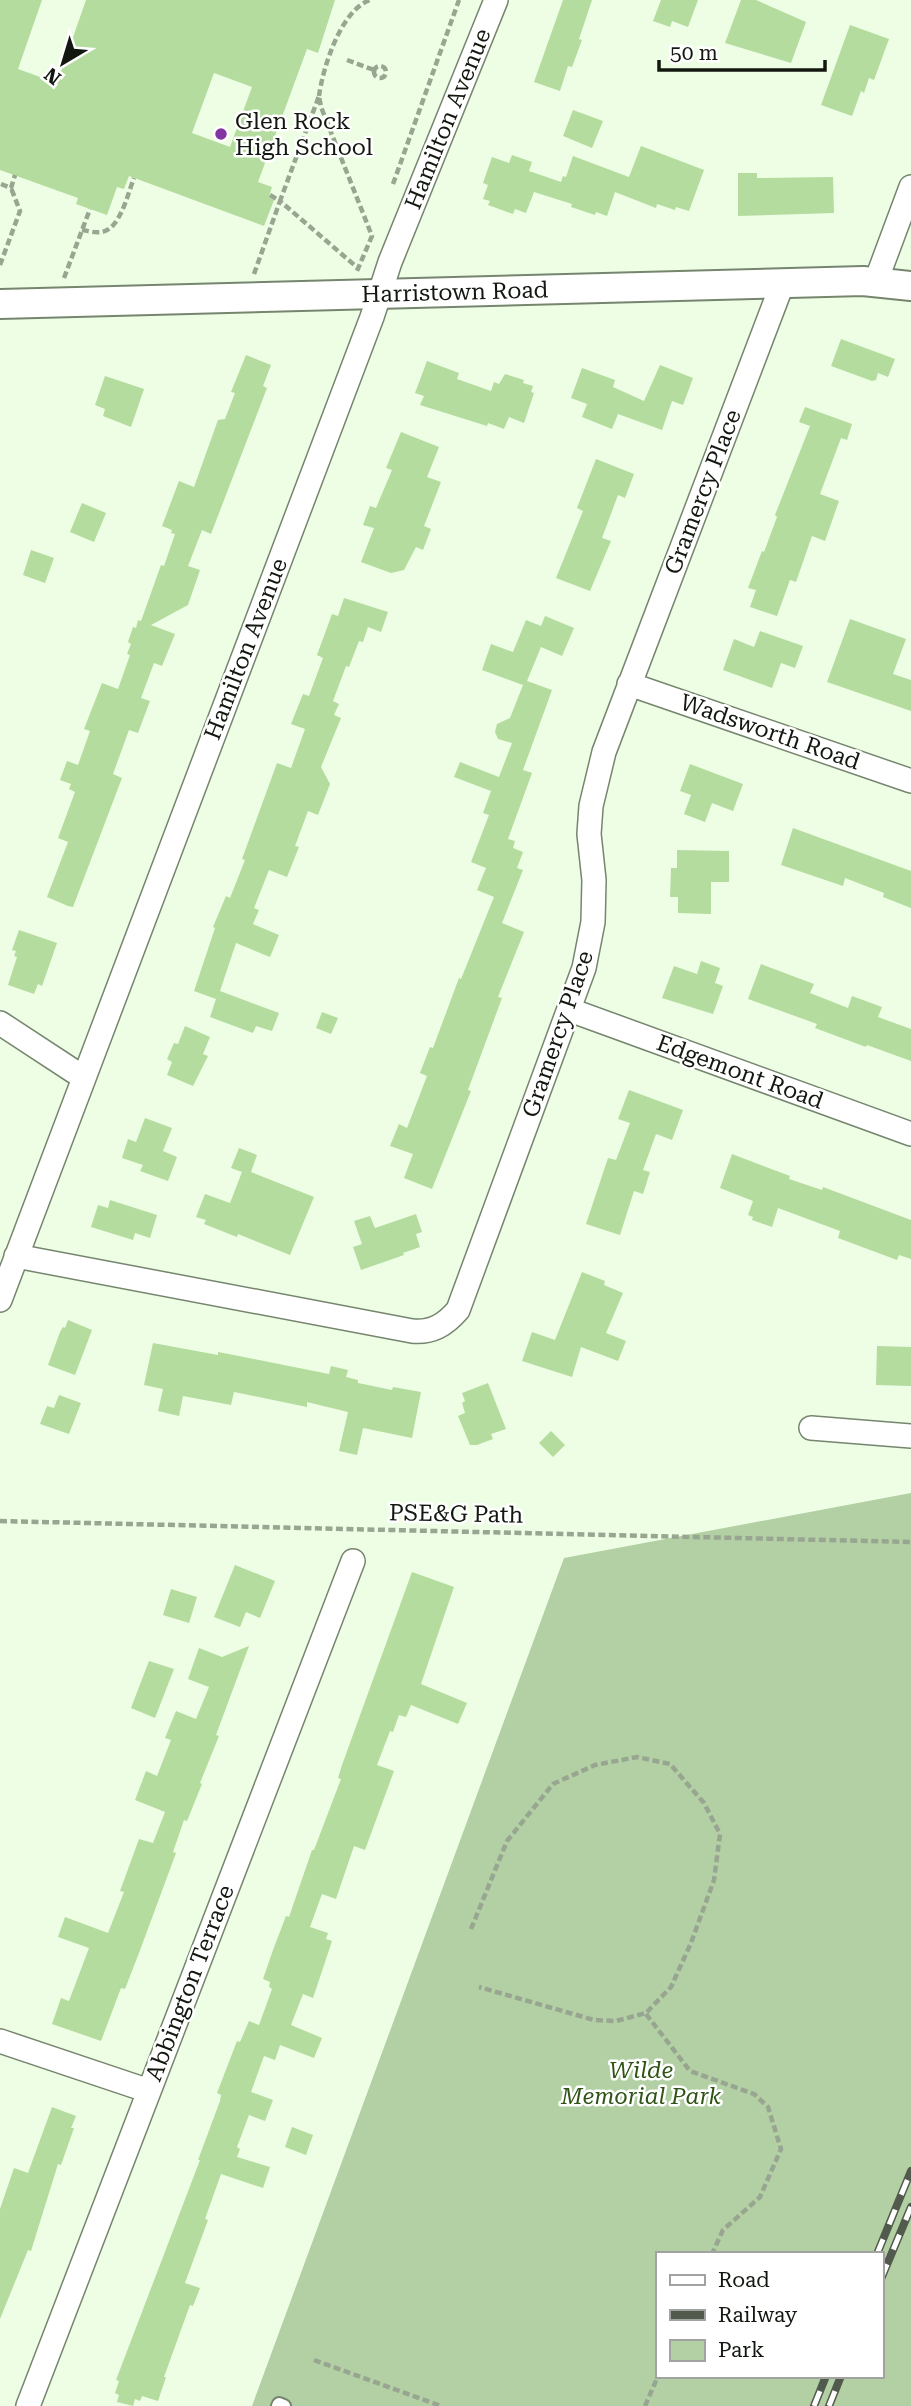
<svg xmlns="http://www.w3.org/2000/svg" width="911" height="2406" viewBox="0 0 911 2406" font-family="'Roboto Serif',serif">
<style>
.green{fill:#b2d0a3;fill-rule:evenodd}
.building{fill:#b4dc9e;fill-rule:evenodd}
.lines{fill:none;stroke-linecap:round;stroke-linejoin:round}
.service-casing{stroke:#76856e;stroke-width:16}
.minor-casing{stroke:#76856e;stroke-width:26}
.tertiary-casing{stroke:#76856e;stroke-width:32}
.path{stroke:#98a591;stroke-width:4.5;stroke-dasharray:7 3.5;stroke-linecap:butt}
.service{stroke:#fff;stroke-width:12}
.minor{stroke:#fff;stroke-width:23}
.tertiary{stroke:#fff;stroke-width:28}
.rail-casing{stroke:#515a4c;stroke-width:8}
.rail{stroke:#fff;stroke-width:5;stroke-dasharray:16;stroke-linecap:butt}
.poi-dot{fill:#8434a3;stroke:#fff;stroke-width:2.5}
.labels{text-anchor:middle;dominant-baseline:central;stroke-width:5;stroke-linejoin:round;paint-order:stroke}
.street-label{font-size:23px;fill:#12180f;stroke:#fff}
.poi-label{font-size:23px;fill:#12180f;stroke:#fff;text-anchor:start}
.park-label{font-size:23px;font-style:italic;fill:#2f5315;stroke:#fff}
</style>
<rect width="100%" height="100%" fill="#edfee4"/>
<path class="green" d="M911,1493V2406H252L564,1558ZM657,2254H881V2376H657Z"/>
<path class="building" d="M0,0H42L18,69L57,83L86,0H335L318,53L307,49L258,182L272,187L269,197L274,200L264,226L129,176L124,189L117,187L107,215L76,204L78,198L0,170ZM214,73L252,87L230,147L192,133Z
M563,0H592L579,39L582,40L572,67L568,66L560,91L534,82Z
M661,0H698L688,27L672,21L670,27L653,21Z
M741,0H756L806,22L791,63L725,43Z
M850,25L889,39L874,80L869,78L864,93L861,91L852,116L821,105Z
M573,110L603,121L592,148L563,136Z
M641,146L704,170L689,211L676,207L675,210L657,204L656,208L615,192L607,216L596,212L595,215L571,207L572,204L534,192L526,213L515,209L513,214L488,205L490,201L483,199L488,185L483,183L492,157L509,163L512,155L532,162L529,171L561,182L563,176L566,177L573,156L629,177Z
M738,173H757V178L833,177L834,213L738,216Z
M841,339L895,359L888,377L878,373L876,380L872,381L831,366Z
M246,355L271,365L263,386L267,388L211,534L202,530L188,566L200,570L188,605L151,625L175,634L162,666L154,663L141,698L150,701L138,733L129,730L113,774L122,778L73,907L68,906L47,897L68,842L58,838L75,792L69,789L71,784L60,780L67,761L78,765L90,731L84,729L102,683L118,689L130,655L127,654L131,644L128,642L133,627L136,628L138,620L141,621L161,565L164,566L175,534L171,533L172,530L162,526L179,481L194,487L218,420L225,419L235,393L231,392Z
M427,361L459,373L457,379L491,391L494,382L499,384L505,374L524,380L523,383L533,386L531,392L534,393L524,423L509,417L504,429L488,423L487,426L420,405L424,396L415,393Z
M660,365L693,378L683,405L672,401L662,430L618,414L612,429L582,417L587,404L571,398L582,368L615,380L613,387L644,401Z
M105,376L144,389L131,427L103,416L105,409L95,405Z
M805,407L852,424L847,440L841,438L820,494L839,501L825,541L812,536L796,582L790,580L777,616L750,607L756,590L748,588L762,551L764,552L777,517L775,515L810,426L799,422Z
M401,432L439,447L427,477L441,482L424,526L431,529L423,550L416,547L404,570L391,573L361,562L374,528L363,525L370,506L376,508L392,470L386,468Z
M596,459L634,474L625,498L618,495L602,538L611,541L590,591L556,578L583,511L577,508Z
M82,503L106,513L94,542L70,532Z
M31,550L54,558L45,583L23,575Z
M344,598L388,612L381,632L368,627L363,642L359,641L349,667L346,666L333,701L339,704L334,715L341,718L321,767L330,784L318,815L308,811L295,846L299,847L287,877L269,870L254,908L259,910L253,924L279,935L270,957L236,943L220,991L279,1013L272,1031L256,1026L253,1033L210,1017L216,999L194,991L215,928L213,927L226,896L230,898L245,860L242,859L277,763L291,768L305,729L291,724L303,694L309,696L323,658L317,655L332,614L338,616Z
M545,616L574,628L562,656L541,647L527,681L552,690L523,770L532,773L508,839L515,841L513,848L523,852L517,868L523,870L502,923L524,932L498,997L502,998L468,1090L471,1091L432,1189L404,1178L413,1154L390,1146L399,1124L407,1128L427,1076L420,1073L430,1047L433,1048L459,978L461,979L494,897L477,890L486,868L471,862L489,815L483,813L491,791L454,777L460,762L499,777L512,743L498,739L495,732L497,724L510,718L523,685L482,670L491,644L513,652L526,620L541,626Z
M850,619L906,639L893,674L911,680V711L827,682Z
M760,631L803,646L795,668L781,663L772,688L723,670L734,639L754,647Z
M690,764L743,784L733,811L712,803L705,822L684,814L691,795L680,791Z
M793,828L911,871V908L883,897L884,893L845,878L843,886L781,865Z
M677,850L729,851V882H711V914L678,913V897H670L671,868H677Z
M19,930L57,943L42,986L38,984L34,994L8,985L17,957L14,956L16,951L12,950Z
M701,961L720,968L715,983L723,986L713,1014L662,998L674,966L697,974Z
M761,964L814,984L810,993L848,1008L852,996L882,1007L878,1017L911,1029V1061L867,1045L866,1047L815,1028L817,1024L748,999Z
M322,1012L338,1018L331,1034L316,1028Z
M185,1026L210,1037L203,1054L208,1056L193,1086L167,1075L172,1062L167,1059L174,1043L178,1044Z
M629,1090L683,1110L672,1140L656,1134L643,1170L650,1172L643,1194L634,1191L620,1235L586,1224L608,1158L616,1160L630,1123L618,1119Z
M145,1118L172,1128L163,1151L177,1157L168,1181L140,1171L143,1165L122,1158L128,1139L136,1142Z
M239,1148L257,1155L251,1172L314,1197L290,1255L238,1234L237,1237L204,1224L206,1220L196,1217L205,1194L230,1203L242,1172L231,1168Z
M732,1154L790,1176L789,1179L822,1190L823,1187L911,1220V1259L899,1255L897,1260L838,1238L840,1231L778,1208L772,1227L752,1220L753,1217L748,1215L753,1201L720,1188Z
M110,1200L157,1215L150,1238L135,1233L133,1240L91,1227L98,1205L108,1208Z
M416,1214L422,1232L416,1234L420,1247L403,1253L404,1255L361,1270L353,1247L362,1244L354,1221L370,1216L375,1228Z
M582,1272L605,1281L604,1285L623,1293L606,1333L626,1341L618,1361L581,1347L572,1377L522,1361L532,1332L555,1340Z
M68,1320L92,1330L75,1375L48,1365L60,1332L63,1327L65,1328Z
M153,1343L218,1355V1352L239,1356L329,1374L331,1366L348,1370L346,1377L358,1380V1383L392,1390L393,1387L421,1392L412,1438L363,1428L357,1455L339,1451L348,1412L307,1402V1407L234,1392L231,1405L183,1396L179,1416L158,1411L163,1389L144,1385Z
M877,1346L911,1347V1386L876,1385Z
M488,1383L506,1429L491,1434L493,1439L477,1445H470L458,1416L465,1413L462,1403L465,1401L462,1393Z
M59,1395L81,1403L69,1434L40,1424L47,1406L54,1408Z
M551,1431L565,1445L553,1457L539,1443Z
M235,1565L275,1581L260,1618L246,1612L240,1627L214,1617Z
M412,1572L454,1587L421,1684L467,1703L458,1724L411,1705L406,1717L399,1715L393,1732L390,1731L377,1765L394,1771L365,1850L354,1846L336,1899L322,1894L310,1927L328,1933L326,1939L332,1941L313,1998L303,1994L291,2025L322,2038L314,2058L280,2045L275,2060L264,2056L251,2092L273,2100L265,2121L249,2115L237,2147L240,2149L237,2157L270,2167L263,2188L221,2174L205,2219L208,2220L185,2283L200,2288L193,2306L190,2305L164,2377H166L158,2401L142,2396L140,2401L135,2399L133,2406L117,2402L119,2395L115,2393L119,2381L116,2380L200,2160H198L220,2101L221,2095L217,2093L237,2041L240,2042L249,2021L259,2025L272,1989L269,1987L270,1982L263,1979L273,1950L286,1916L289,1917L312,1850H314L341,1779L338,1778L342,1765Z
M171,1589L197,1597L189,1623L163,1615Z
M249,1646L216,1735L219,1736L200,1783L202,1784L187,1821L184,1820L173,1852L176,1853L139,1953L125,1989L121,1988L101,2041L52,2024L61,1998L69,2001L89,1948L58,1937L65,1917L108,1933L124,1892L120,1891L139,1839L153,1843L165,1812L135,1800L146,1771L157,1776L171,1740L165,1738L176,1711L196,1719L209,1687L188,1679L199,1648L222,1657Z
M149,1661L174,1669L155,1718L131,1708Z
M52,2107L76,2116L71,2128H74L61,2165L58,2164L31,2251L28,2250L0,2319V2209L14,2168L28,2173Z
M292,2127L313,2135L306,2155L285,2147Z"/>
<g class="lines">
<defs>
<path id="service" d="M278,2406L279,2404L284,2406"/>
<path id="minor" d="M876,281L911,187
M629,684L911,781
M570,1010L911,1134
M0,1023L84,1078
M16,1256L412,1331C432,1333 445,1325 458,1310L584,968L593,922L594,880L589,834L591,806L604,752L783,282
M0,1300L372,317L390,262L496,0
M811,1428L911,1436
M0,2041L149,2091
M28,2406L353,1561"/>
<g id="tertiary">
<path id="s1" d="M0,304L863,281L911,286"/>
</g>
</defs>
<use href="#service" class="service-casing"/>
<use href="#minor" class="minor-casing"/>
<use href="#tertiary" class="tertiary-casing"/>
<path class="path" d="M347,60L374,70
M374 72a6 6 0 1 1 12 0a6 6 0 1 1-12 0Z
M319,96C323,67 341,10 370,0
M1,184L11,188L15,175
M393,184L459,0
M270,195L280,201L319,96L321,107L372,236L357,271
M82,230C89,231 97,234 105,231C121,225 128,193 134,178
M0,265L20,211L11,188
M254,274L280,201L359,269
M64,278L90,209
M0,1521L911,1542
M471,1929L507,1841L553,1784L595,1765L637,1757L670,1764L704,1803L720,1834L714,1880L691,1943L671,1987L646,2013L616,2021L594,2020L479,1987
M646,2014L690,2071L754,2094L768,2107L781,2149L760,2197L723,2230L712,2254
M314,2360L441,2406
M645,2406L658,2376"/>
<use href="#service" class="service"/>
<use href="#minor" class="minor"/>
<use href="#tertiary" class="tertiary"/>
<defs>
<path id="rail" d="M877,2254L911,2171
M881,2279L911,2207
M814,2406L826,2376
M829,2406L841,2376"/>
</defs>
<use href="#rail" class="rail-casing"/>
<use href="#rail" class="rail"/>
</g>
<circle class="poi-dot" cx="221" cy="134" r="7"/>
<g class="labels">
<g class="street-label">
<text transform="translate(448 119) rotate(-68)">Hamilton Avenue</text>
<text stroke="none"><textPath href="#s1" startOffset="455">Harristown Road</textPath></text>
<text transform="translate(703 492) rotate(-69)">Gramercy Place</text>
<text transform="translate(246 649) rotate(-69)">Hamilton Avenue</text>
<text transform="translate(770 732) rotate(19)">Wadsworth Road</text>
<text transform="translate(558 1034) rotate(-71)">Gramercy Place</text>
<text transform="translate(740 1072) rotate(20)">Edgemont Road</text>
<text transform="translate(456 1514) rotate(1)">PSE&amp;G Path</text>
<text transform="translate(190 1983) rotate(-69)">Abbington Terrace</text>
</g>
<g class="poi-label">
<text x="235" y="121">Glen Rock<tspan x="235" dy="26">High School</tspan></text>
</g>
<g class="park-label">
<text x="641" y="2070">Wilde<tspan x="641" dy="26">Memorial Park</tspan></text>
</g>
</g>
<rect x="656" y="2252" width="228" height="126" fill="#ffffff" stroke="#a0a39f" stroke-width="2"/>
<rect x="670" y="2275" width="35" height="10" fill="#ffffff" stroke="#a0a39f" stroke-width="2"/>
<text x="718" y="2287" font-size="21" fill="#12180f">Road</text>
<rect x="670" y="2310" width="35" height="10" fill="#515a4c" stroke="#a0a39f" stroke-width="2"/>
<text x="718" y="2322" font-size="21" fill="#12180f">Railway</text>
<rect x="670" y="2340" width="35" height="21" fill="#b2d0a3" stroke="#a0a39f" stroke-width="2"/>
<text x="718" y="2357" font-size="21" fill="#12180f">Park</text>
<g transform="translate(63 63) rotate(218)" stroke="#ffffff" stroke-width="5" paint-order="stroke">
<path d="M0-5L12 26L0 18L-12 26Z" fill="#12180f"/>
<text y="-10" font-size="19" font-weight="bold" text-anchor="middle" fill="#12180f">N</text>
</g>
<path d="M659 60v10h166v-10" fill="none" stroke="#12180f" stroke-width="3.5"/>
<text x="670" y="60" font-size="21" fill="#12180f" stroke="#ffffff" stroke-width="5" paint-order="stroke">50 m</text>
</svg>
